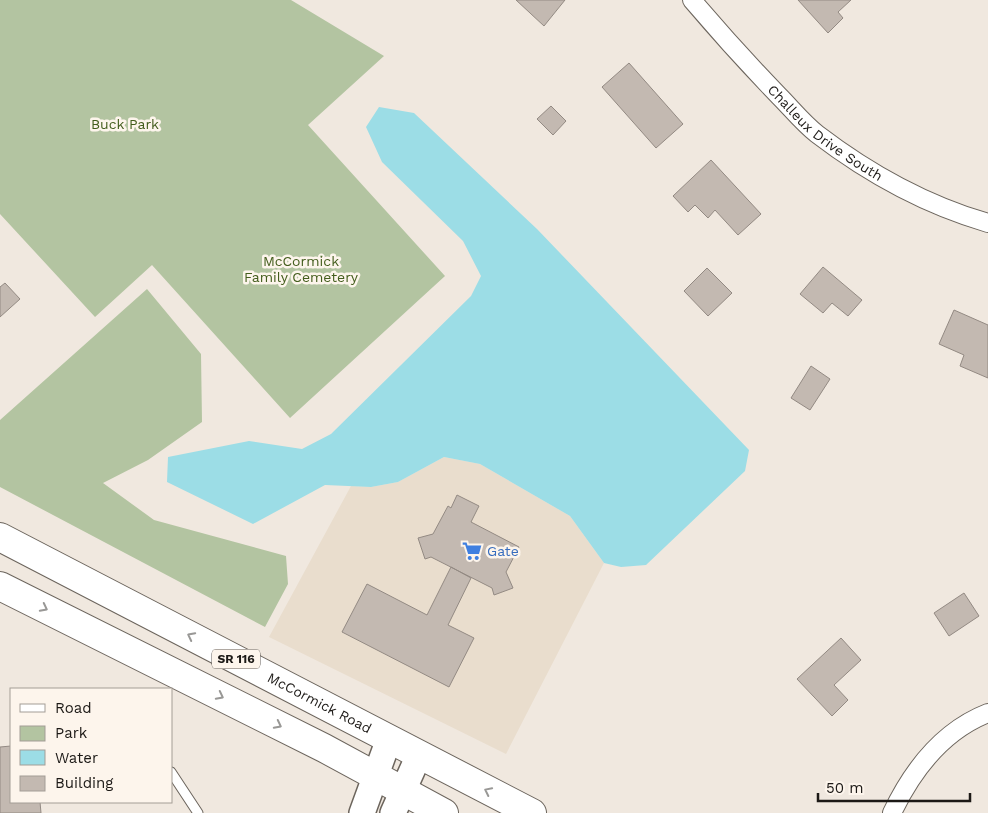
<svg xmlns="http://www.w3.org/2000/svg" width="988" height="813" viewBox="0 0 988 813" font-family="'Work Sans',sans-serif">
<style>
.built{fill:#e9ddcd}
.green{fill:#b3c4a1}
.water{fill:#9cdde6}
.building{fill:#c3b9b1;stroke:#938a83}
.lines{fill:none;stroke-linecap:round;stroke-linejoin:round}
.lane-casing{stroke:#6c655d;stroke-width:11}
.street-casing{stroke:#6c655d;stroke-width:20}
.secondary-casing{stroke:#6c655d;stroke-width:28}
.primary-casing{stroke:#6c655d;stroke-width:30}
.lane{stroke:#fff;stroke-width:9}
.street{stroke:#fff;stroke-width:18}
.secondary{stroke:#fff;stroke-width:25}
.primary{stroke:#fff;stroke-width:28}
.oneway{stroke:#999896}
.labels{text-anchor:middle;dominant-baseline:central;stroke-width:5;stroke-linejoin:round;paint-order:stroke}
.shield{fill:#fdf5ec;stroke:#605b56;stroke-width:1}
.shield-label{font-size:12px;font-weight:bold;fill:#1c1916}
.park-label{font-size:14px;fill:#435d1c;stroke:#fdf5ec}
.street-label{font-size:14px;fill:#1c1916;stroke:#fdf5ec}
.shop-label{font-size:14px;fill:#366cbe;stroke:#fdf5ec;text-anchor:start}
</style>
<rect width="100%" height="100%" fill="#f0e8df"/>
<path class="built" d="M444,457L480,464L570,516L604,563L506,754L269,637L351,486L371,487L398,482Z"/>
<path class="green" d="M0,0H291L384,56L308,125L445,276L290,418L152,265L95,317L0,214Z
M147,289L201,354L202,422L148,460L103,483L154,520L286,556L288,584L265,627L0,487V420Z"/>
<path class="water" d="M379,107L414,113L537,229L749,450L745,471L646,565L621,567L604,563L570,516L480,464L444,457L398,482L371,487L325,485L253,524L167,482L168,457L249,441L302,449L331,434L471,296L481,276L463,241L382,162L366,127Z"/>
<path class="building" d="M516,0H565L544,26Z
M798,0H851L838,12L843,18L828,33Z
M629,63L683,124L656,148L602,87Z
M551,106L566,121L553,135L537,119Z
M711,160L761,214L738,235L715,210L708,218L695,205L688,212L673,196Z
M823,267L862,300L848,316L832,303L823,313L800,294Z
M707,268L732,293L708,316L684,291Z
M5,283L20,299L0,317V287Z
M954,310L988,325V378L960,366L964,355L939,344Z
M811,366L830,379L810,410L791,398Z
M457,495L479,506L471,522L519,547L506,572L513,588L494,595L492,588L431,557L425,559L418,538L433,534L448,506L451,508Z
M451,567L471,578L448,625L474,638L449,687L342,632L367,584L427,615Z
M964,593L979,616L949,636L934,613Z
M841,638L861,660L834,685L848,700L832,716L797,679Z
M11,746V802H40L41,813H0V747Z"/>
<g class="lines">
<defs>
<path id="lane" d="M171,772L198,813"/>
<g id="street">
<path id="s1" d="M692,0C720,33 749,65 779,96C791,108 803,123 817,134C868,173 926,205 988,223"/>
<path d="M892,813C913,769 942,731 988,713"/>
</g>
<path id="secondary" d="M362,813L389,739
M393,813L419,755"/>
<g id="primary">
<path id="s2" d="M0,537L532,813"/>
<path d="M0,586L324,748L444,813"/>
</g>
</defs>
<use href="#lane" class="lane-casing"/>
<use href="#street" class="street-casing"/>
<use href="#secondary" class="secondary-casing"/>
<use href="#primary" class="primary-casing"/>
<use href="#lane" class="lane"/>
<use href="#street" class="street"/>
<use href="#secondary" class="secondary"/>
<use href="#primary" class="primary"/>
</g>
<defs><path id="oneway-chevron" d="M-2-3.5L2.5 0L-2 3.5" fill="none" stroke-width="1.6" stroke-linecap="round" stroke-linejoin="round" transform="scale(1.25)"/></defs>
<g class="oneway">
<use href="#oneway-chevron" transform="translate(44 608) rotate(27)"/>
<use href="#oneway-chevron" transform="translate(191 636) rotate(-153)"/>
<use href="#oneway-chevron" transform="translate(220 696) rotate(27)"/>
<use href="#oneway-chevron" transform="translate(278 725) rotate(27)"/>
<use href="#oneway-chevron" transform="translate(488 791) rotate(-154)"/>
</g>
<defs>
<symbol id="supermarket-bare" viewBox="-9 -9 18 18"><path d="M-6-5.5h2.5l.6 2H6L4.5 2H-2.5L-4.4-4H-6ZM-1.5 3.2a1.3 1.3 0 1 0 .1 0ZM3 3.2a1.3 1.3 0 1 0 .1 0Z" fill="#3f7fe0" stroke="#fdf5ec" stroke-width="2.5" paint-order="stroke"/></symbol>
</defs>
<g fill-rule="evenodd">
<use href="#supermarket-bare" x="458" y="537" width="28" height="28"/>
</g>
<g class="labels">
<rect class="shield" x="212" y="649.5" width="48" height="19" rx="4"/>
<g class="shield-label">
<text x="236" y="659">SR 116</text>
</g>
<g class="park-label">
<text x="125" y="124">Buck Park</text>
<text x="301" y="261">McCormick<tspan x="301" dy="16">Family Cemetery</tspan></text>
</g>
<g class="street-label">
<text stroke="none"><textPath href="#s1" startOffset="189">Challeux Drive South</textPath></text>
<text stroke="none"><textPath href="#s2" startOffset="360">McCormick Road</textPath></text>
</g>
<g class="shop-label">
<text x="487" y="551">Gate</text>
</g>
</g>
<rect x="10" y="688" width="162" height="115" fill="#fdf5ec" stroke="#a39d96"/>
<rect x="20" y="704" width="25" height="8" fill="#ffffff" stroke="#a39d96"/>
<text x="55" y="713" font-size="15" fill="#1c1916">Road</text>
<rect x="20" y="726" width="25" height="15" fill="#b3c4a1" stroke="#a39d96"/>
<text x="55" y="738" font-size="15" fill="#1c1916">Park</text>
<rect x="20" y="750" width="25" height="15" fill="#9cdde6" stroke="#a39d96"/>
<text x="55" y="763" font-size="15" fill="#1c1916">Water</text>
<rect x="20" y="776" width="25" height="15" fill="#c3b9b1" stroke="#a39d96"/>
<text x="55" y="788" font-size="15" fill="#1c1916">Building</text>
<path d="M818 793v8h152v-8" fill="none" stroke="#1c1916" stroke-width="2.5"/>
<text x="826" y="793" font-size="15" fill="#1c1916" stroke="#fdf5ec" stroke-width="4" paint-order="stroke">50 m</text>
</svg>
